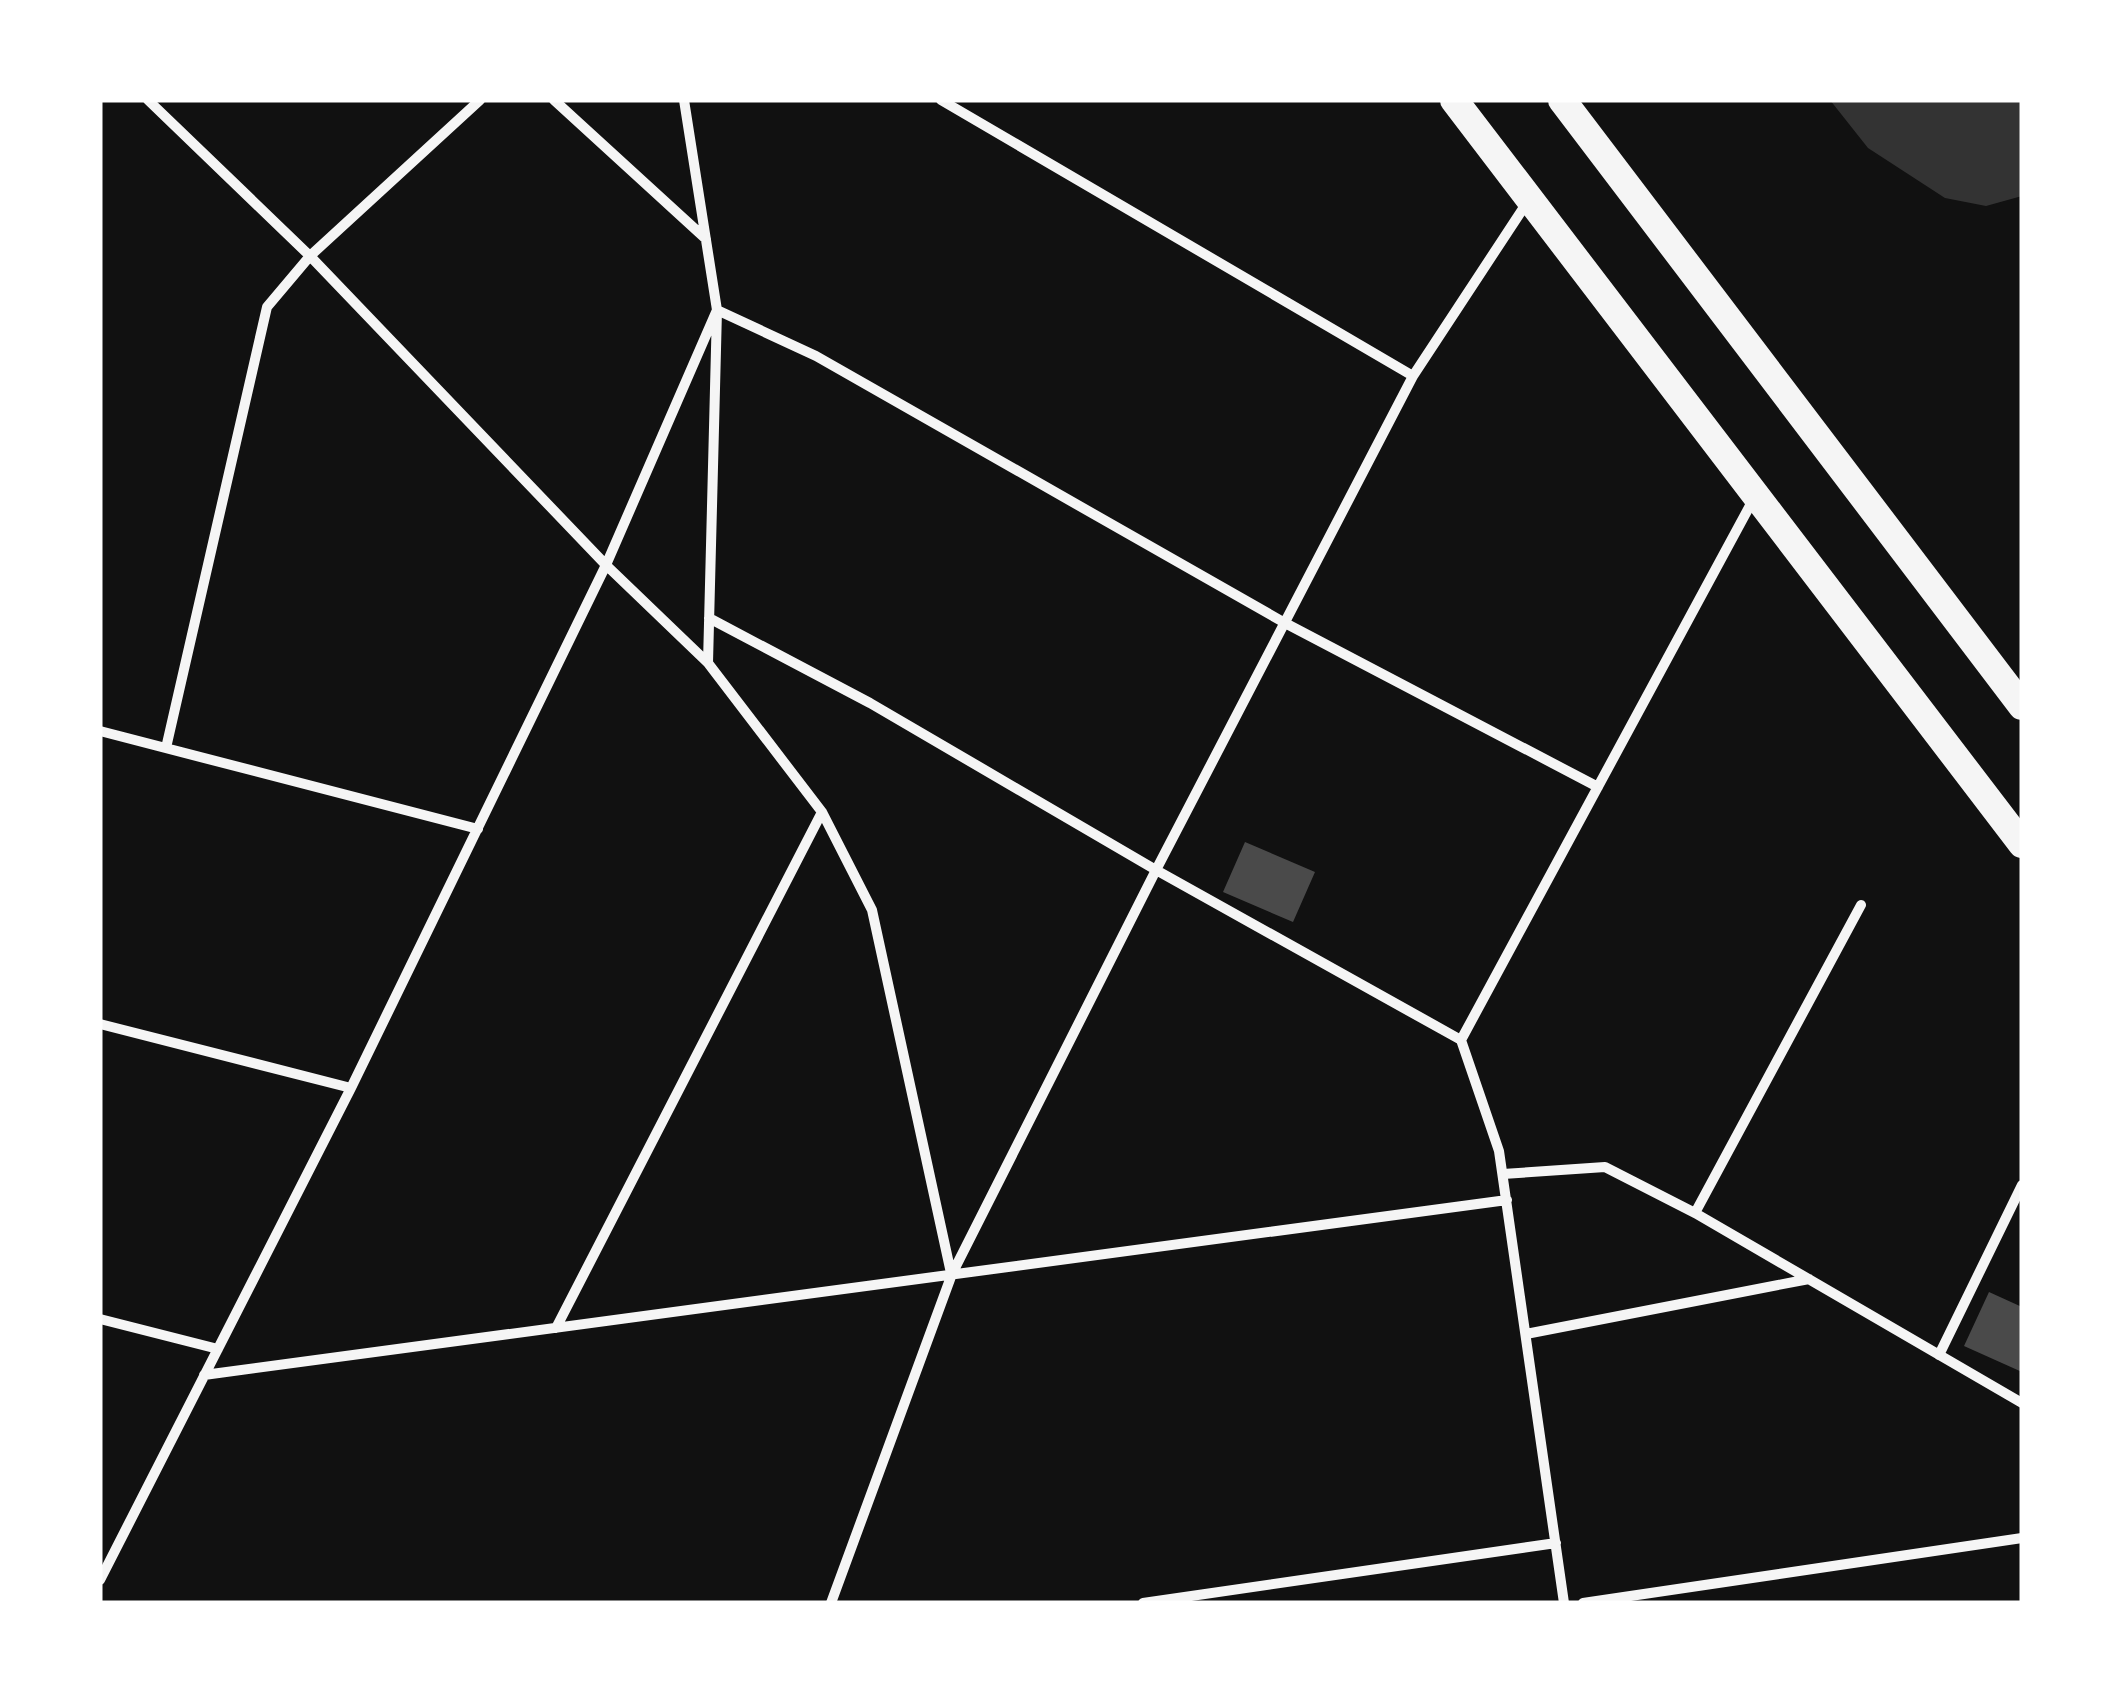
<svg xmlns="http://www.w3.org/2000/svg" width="2122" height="1703" viewBox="0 0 2122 1703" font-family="Montserrat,sans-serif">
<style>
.water{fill:#333}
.building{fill:#4a4a4a}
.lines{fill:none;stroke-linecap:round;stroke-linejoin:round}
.minor{stroke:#f5f5f5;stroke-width:10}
.trunk{stroke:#f5f5f5;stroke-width:28}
</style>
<rect width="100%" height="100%" fill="#111"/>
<path class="water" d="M1830,100H2022V196L1986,206L1945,198L1868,148Z"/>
<path class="building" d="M1245,842L1315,872L1293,922L1223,892Z
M1989,1292L2022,1307V1372L1964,1346Z"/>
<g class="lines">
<path class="minor" d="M148,100L310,256L606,565L708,663L822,812L872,910L951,1273
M554,100L706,239
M684,100L717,310L708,663
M941,100L1413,376
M709,618L870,703L1156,870L1461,1040L1499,1151L1564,1603
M100,731L478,829
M166,748L267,307L310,256L480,100
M100,1024L351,1088
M1461,1040L1753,500
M1503,1174L1605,1167L1695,1213L2022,1403
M1695,1213L1861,905
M100,1319L218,1349
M556,1328L822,812
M1526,1334L1809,1279
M1939,1355L2022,1185
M204,1375L1507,1200
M100,1580L351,1088L606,565L717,310L816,356L1285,623L1598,787
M831,1603L952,1274L1156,870L1413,376L1528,201
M1143,1603L1556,1543
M1583,1603L2022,1538"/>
<path class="trunk" d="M1454,100L2022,844
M1562,100L2022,706"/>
</g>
<rect width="2122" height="1703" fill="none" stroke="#ffffff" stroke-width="205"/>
</svg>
